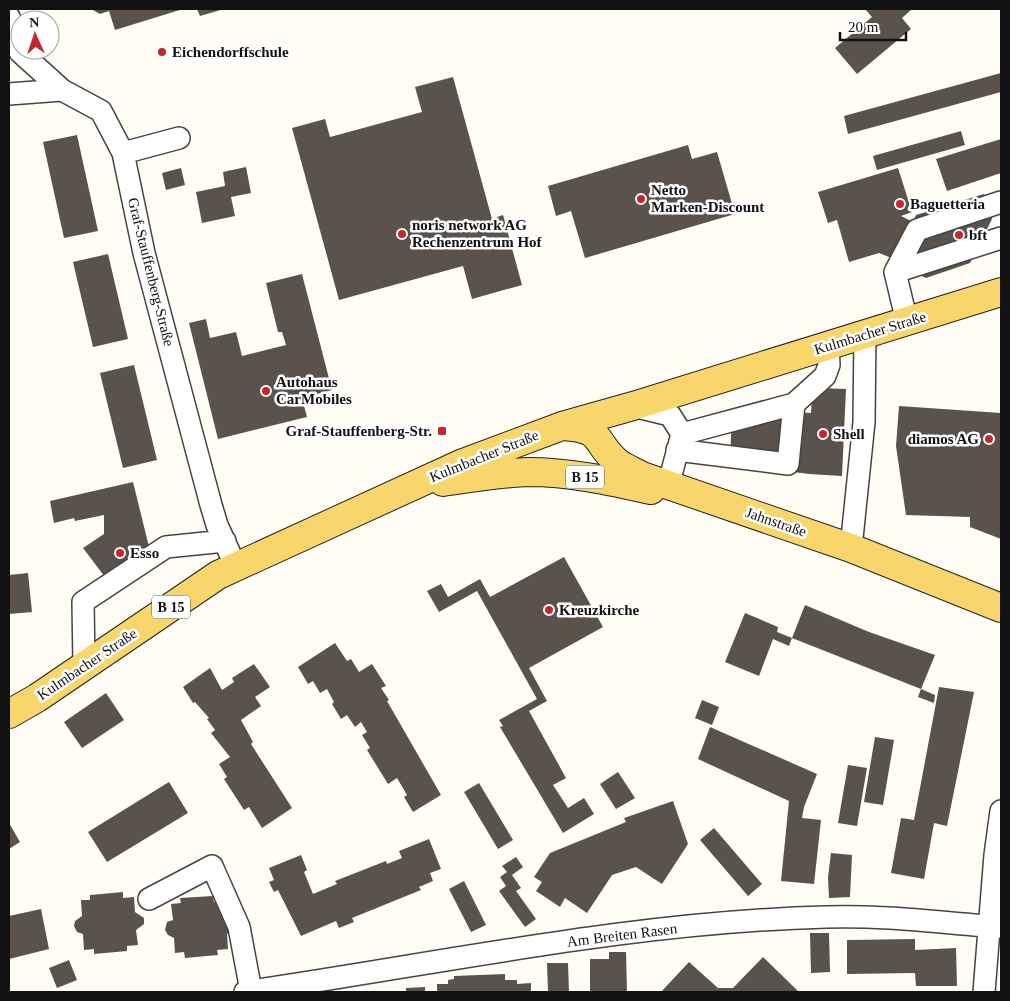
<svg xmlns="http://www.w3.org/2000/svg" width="1010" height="1001" viewBox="0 0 1010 1001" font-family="Georgia,serif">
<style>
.building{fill:#5a524d}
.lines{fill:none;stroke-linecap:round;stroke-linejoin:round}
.minor-casing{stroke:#444;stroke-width:24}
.major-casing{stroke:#222;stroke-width:30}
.minor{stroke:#fff;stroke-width:21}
.major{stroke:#f9d66b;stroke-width:28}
.poi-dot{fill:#c4262e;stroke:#fff;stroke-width:2}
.labels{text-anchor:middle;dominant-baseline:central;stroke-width:5;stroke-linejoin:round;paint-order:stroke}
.shield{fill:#fff;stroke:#585858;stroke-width:1}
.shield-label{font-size:14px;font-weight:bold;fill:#111}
.poi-label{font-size:15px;font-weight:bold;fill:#111;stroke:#fff;text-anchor:start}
.street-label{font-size:15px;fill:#111;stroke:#fff}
</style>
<rect width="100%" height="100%" fill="#fffdf5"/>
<path class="building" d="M91,9H183L115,30L109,11L100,14Z
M197,9H224L200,16Z
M865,9H912L902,18L911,29L857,74L835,48L872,17Z
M1001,73V92L848,134L844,116Z
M453,77L492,219L503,215L522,285L472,299L463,266L339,300L292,128L325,119L330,137L422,112L415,87Z
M961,131L965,145L877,170L873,156Z
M77,135L98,231L64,238L43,142Z
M1001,139V173L947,191L936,159Z
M688,145L692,159L717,152L735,214L585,258L571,211L556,216L548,186Z
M246,167L251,193L231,197L235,216L202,223L196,192L225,186L223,172Z
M181,168L185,185L166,190L162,173Z
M898,168L912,212L901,216L913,222L916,215L984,194L992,219L970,263L926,278L893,262L894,259L879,253L849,262L837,220L828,223L818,192Z
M108,254L128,339L93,347L73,262Z
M302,274L332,390L302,398L307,417L218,439L189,323L206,319L210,338L236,332L242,356L286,345L282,332H278L266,283Z
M134,365L157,460L123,468L100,373Z
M820,388L846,389L842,476L809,474L730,464L732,408L811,413L812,395Z
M899,406L1001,413V539L970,527V517L906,515L896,446Z
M133,482L153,563L114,589L83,548L104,534V515L75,521L74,518L54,523L50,501Z
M564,557L603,627L529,668L547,701L529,711L566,778L553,785L568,808L584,798L594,814L563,833L500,727L503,726L499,720L537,699L477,591L439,612L427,591L441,584L448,597L480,579L490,597Z
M28,573L32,612L9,614V575Z
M805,605L869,632L935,655L921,689L935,695L934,703L918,697L921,689L792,638L789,646L773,639L759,676L725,662L745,613L778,627L777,632L792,638Z
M335,643L347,661L351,659L359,672L372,664L386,686L381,688L389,700L387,701L441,795L413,812L404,797L407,795L397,778L388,784L367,750L370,748L362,735L367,732L361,722L355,727L347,715L341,719L332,704L334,702L327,689L320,693L313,681L308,684L298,667Z
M254,664L270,687L255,697L261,706L241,720L253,742L251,744L292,808L262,828L249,807L244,810L224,779L227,777L219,764L230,757L211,733L215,730L207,719L209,718L195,702L193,703L183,687L210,668L222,690L234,682L232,678Z
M939,687L974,692L947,826L934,823L924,879L891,873L901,818L914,820Z
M106,693L124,720L82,748L64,722Z
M702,700L719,707L712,725L695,718Z
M710,727L817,774L804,807L802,818L821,820L814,884L781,881L789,801L698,759Z
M875,737L894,740L883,805L864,802Z
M848,765L867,768L857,826L838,823Z
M618,772L635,798L616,809L600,784Z
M169,782L188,813L107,862L88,832Z
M479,783L513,840L498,849L464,792Z
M673,801L688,844L662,884L636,867L612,875L587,913L565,898L560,907L536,891L542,882L534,877L550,853L626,822L624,818Z
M9,823L20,842L9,849Z
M714,828L762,884L748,896L700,840Z
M429,839L441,869L430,873L433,881L419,887L421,890L352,918L354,922L339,928L336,921L301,936L278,890L274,892L269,882L274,880L269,868L301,855L307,870L304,872L313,894L337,884L335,881L386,861L387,864L402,858L399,851Z
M831,853L852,855L850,897L829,898L828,877Z
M516,857L523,867L512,875L521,888L516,891L536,919L525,927L499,891L506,886L500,877L507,872L502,866Z
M464,881L486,925L471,932L449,889Z
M123,892V898L134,897L135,912L144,918V924L136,930L138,945L127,946V951L94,954V949L84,950L83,934L77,932L74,926L75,921L82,916L81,900H90V895Z
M213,896L214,902L225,901L230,933L227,934L228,949L217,950L218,955L185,958L184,952L175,953L174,938L168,935L165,930L167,922L173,920L171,904L181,903L180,898Z
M41,909L49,949L9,959V916Z
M810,933H829L830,972L811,973Z
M915,939V950L956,948L957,986H916L915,973L847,974V940Z
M609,952H626L627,992H590V959H609Z
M763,957L799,992H661L689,962L718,988H733Z
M69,960L77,980L57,988L49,968Z
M547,963H568L569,992H548Z
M505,974V980H517V984L531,983V992H437V984H448V980L454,979V976Z
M425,987V992H406V988Z"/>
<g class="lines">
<defs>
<path id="minor" d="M9,17L20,52L62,90L101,111L123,153L144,253L211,505L217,525L236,567
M9,94L62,90
M123,153L179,138
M895,272L1001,238
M907,322L895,272L917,230L1001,202
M633,406L670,415L682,434L668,486
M682,434L794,404L825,376L829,365L828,346
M677,450L788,464L794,404
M851,548L864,422L865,334
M84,666L83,602L166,547L225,541
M149,899L212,866L239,927L251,991
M245,992C438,964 630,922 826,917C884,915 943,923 1001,927
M984,992L995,855L1001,811"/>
<path id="major" d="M563,426C606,429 592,441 618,463C625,468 635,472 642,476L851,548L1001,608
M443,482C471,478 500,473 528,472C569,472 611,481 651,490
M9,714L37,698L218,575L463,463L562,426L633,406L1001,292"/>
</defs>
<use href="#minor" class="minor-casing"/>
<use href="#major" class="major-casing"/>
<use href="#minor" class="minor"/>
<use href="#major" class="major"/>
</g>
<g class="poi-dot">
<circle cx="162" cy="52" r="5"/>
<circle cx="641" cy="199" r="5"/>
<circle cx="900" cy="204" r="5"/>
<circle cx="402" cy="234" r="5"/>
<circle cx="959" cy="235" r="5"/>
<circle cx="266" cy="391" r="5"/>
<rect x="437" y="426" width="10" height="10" rx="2.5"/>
<circle cx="823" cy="434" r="5"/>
<circle cx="989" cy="439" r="5"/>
<circle cx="120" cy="553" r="5"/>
<circle cx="549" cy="610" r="5"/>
</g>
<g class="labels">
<g class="shield">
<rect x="566" y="465.5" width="38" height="23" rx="4"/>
<rect x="152" y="595.5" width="38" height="23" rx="4"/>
</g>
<g class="shield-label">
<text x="585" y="477">B 15</text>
<text x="171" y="607">B 15</text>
</g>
<g class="poi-label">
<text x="172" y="52">Eichendorffschule</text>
<text x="651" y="190">Netto<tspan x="651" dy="17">Marken-Discount</tspan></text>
<text x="910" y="204">Baguetteria</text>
<text x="412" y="225">noris network AG<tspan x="412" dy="17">Rechenzentrum Hof</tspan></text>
<text x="969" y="235">bft</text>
<text x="276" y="382">Autohaus<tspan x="276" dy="17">CarMobiles</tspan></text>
<text x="432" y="431" text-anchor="end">Graf-Stauffenberg-Str.</text>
<text x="833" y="434">Shell</text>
<text x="979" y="439" text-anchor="end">diamos AG</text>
<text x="130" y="553">Esso</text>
<text x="559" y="610">Kreuzkirche</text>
</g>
<g class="street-label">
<text transform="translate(151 272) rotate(76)">Graf-Stauffenberg-Straße</text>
<text transform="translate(870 333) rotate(-17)">Kulmbacher Straße</text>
<text transform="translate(484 456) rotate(-22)">Kulmbacher Straße</text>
<text transform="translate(776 522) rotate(19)">Jahnstraße</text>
<text transform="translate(87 664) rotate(-34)">Kulmbacher Straße</text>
<text transform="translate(622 935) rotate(-7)">Am Breiten Rasen</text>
</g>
</g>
<rect width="1010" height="1001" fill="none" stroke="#111111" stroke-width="20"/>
<g transform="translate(35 35) rotate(357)"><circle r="24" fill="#ffffff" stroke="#a0a0a0"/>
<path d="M0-4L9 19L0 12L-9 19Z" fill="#c4262e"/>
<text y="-8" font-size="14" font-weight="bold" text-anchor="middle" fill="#111111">N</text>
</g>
<path d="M840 32v8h66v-8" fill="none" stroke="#111111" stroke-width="2.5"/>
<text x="848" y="32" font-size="15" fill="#111111" stroke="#ffffff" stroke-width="4" paint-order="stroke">20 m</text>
</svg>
